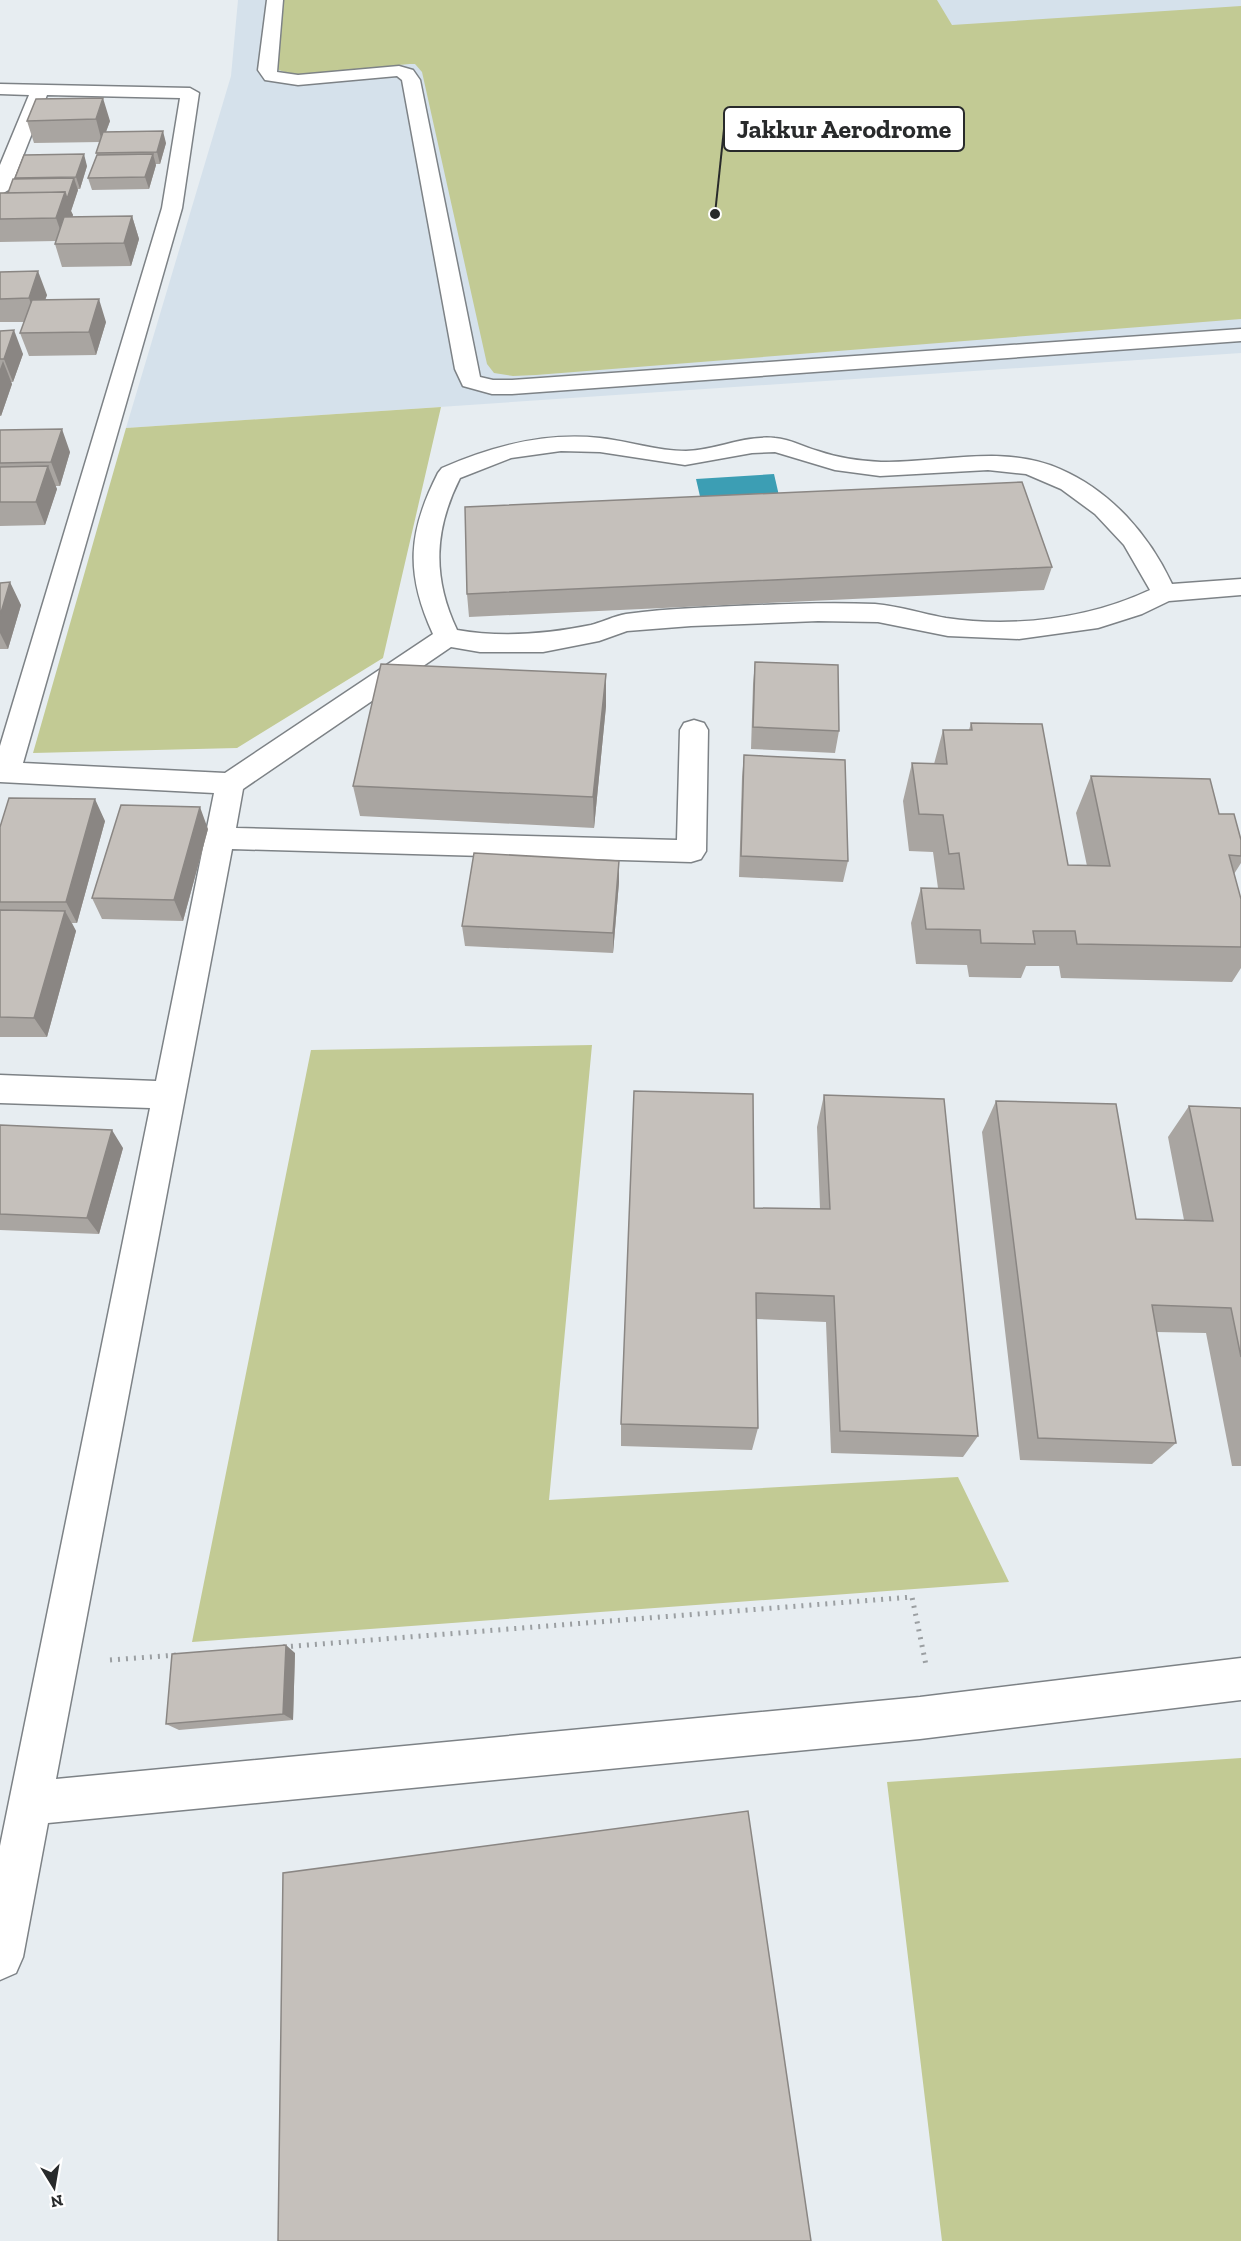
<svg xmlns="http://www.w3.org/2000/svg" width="1241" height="2241" viewBox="0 0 1241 2241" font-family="'Zilla Slab',serif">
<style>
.built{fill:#d5e1eb}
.green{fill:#c2ca94}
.water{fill:#3c9eb4}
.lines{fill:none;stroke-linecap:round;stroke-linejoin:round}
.minor-casing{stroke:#7d8286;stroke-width:3}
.path{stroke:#9b9fa2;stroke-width:5;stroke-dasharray:2 6;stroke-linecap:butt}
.minor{fill:#fff;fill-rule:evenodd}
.wall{fill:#a9a5a1}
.shaded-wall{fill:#8a8683}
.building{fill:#c5c0bb;stroke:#8a8683;stroke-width:1.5}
.leader{fill:none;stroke:#282a2b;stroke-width:2}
.callout-dot{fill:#282a2b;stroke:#fff;stroke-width:2}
.callout{fill:#fff;stroke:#282a2b;stroke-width:2}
.callout-label{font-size:26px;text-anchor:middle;font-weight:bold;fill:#282a2b}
</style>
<rect width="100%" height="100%" fill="#e7edf1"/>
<path class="built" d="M238,0H1241V353L126,428L231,76Z"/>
<path class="green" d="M284,0H937L952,25L1241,6V319L536,375L513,376L494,373L487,364L422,72L415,64C379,64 306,84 277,69Z
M441,407L383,658L237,748L33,753L126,428Z
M592,1045L549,1500L958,1477L1009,1582L192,1642L311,1050Z
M1241,1758V2241H942L887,1782Z"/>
<path class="water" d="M774,474L780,500L702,505L696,479Z"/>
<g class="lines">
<defs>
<path id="minor" d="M267,0H283L277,72L298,75L399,66L413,70L420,80L480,377L493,380H512L1241,329V341L512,394H492L463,386L455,369L402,80L397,76L298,85L265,80L258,70Z
M0,84L190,88L199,93L182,208L23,763L225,773L433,634C405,573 408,532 438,473L442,468C492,446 545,432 600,438C629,441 657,451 686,451C716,450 744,435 775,438C790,439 804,447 818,451C838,458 860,461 881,462C941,463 1003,444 1060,469C1111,491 1149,535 1172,584L1241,579V595L1169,601L1142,614L1098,628L1019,639L948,636L878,622L818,621L691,626L627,631L599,641L543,652H480L451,647L243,789L236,828L677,840L680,730L684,723L694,720L704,723L708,730L706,851L701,859L691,862L232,849L56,1779L920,1697L1241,1658V1700L920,1739L48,1823L23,1957L16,1973L0,1980V1846L150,1108L0,1103V1075L156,1081L214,793L0,782V746L162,208L180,98L47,95L10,189L0,195V165L29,95L0,94ZM561,451L600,452L685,465L752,453L775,452L835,470L880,476L988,470L1026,474L1061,489L1095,514L1124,545L1150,590C1088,619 1014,628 946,618C923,614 899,606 875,604C815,602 754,605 694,608C671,609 648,611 626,614C614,616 603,622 591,625C547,634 502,638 457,630C432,577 434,530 460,478L511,458Z"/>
</defs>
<use href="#minor" class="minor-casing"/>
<path class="path" d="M283,1647L912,1597L926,1665
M110,1660L177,1655"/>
<use href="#minor" class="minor"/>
</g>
<path class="wall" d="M36,99L110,121L106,132L166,143L160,164H155L156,165L149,189L92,190L88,178L97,155L96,153L100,142L34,143L27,121Z
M87,166L80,189H77L78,190L71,211L73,215L72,217L132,216L139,239L131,266L62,267L55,244L56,241L0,242V193H8L16,179L15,178Z
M0,272L47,295L45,300L106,322L96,355L29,356L20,333L24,322H0Z
M0,331L23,354L13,382H11L12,384L1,416H0Z
M0,430L70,452L60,486H55L57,489L45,525L0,526Z
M1052,567L1044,590L469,617L467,594Z
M0,583L21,605L8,649H0Z
M755,662L839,731L835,753L751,749L753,684Z
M606,674V706L594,828L360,816L353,786Z
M971,723L1068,865L1087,866L1076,813L1091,776L1219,814L1241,840V863L1234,874L1241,899V968L1232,982L1061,978L1059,966H1026L1021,978L969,977L967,965L916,964L911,923L921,888H938L933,852L909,851L903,801L912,763L934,764L943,730H969Z
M744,755L848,861L843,882L739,877L742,777Z
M105,821L77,923H72L76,931L47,1037H0V827Z
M208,829L183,921L102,919L92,898Z
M619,882L613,953L465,946L462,926Z
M824,1095L978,1436L963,1457L831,1453L826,1322L756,1319L758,1428L752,1450L621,1446V1424L754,1208L820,1209L817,1127Z
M996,1101L1136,1219L1184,1220L1168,1137L1189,1106L1241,1108V1466H1232L1206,1333L1156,1332L1176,1443L1152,1464L1020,1460L982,1132Z
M0,1125L123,1148L99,1234L0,1230Z
M295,1653L293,1720L179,1730L166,1724Z"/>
<path class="shaded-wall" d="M103,98L110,121L102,142L96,119Z
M163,131L166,143L160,164L157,152Z
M84,154L87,166L80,189L76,177Z
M153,154L156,165L149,189L145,177Z
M74,178L78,190L71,211L73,215L64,241L56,218L65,192Z
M132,216L139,239L131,266L124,243Z
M38,271L47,295L37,322L29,298Z
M99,299L106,322L96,355L89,332Z
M14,330L23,354L13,382L4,359Z
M3,361L12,384L1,416L0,414V369Z
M62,429L70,452L60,486L51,462Z
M48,466L57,489L45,525L36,502Z
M10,582L21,605L8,649L0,633V616Z
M606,674V706L594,828L593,797Z
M95,799L105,821L77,923L66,902Z
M200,807L208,829L183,921L174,900Z
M619,861V882L613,953V933Z
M65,911L76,931L47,1037L34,1018Z
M112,1130L123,1148L99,1234L87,1218Z
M286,1645L295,1653L293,1720L283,1714Z"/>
<path class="building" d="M103,98L96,119L27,121L36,99Z
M163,131L157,152L96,153L103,132Z
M84,154L76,177L15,178L24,155Z
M153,154L145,177L88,178L97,155Z
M74,178L67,199L65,192L8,193L13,179Z
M65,192L56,218L0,219V193Z
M132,216L124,243L55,244L64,217Z
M38,271L29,298L0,299V272Z
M99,299L89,332L20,333L32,300Z
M14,330L4,359H0V331Z
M62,429L51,462L0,463V430Z
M48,466L36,502H0V467Z
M1022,482L1052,567L467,594L465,507Z
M10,582L0,616V583Z
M755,662L838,665L839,731L753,727Z
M381,664L606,674L593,797L353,786Z
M971,723L1042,724L1068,865L1110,866L1091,776L1210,779L1219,814H1234L1241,840V856L1229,855L1241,899V947L1077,944L1075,931H1033L1035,944L981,943L980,930L926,929L921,888L964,889L959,853L949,854L943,815L919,814L912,763L947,764L943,730H972Z
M744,755L845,760L848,861L741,856Z
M9,798L95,799L66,902H0V827Z
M121,805L200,807L174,900L92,898Z
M474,853L619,861L613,933L462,926Z
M0,910L65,911L34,1018L0,1017Z
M634,1091L753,1094L754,1208L830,1209L824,1095L944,1099L978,1436L840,1431L834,1296L756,1293L758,1428L621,1424Z
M996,1101L1116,1104L1136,1219L1213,1221L1189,1106L1241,1108V1357L1231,1308L1152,1305L1176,1443L1038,1438Z
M0,1125L112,1130L87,1218L0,1214Z
M286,1645L283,1714L166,1724L172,1654Z
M748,1811L811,2241H278L283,1873Z"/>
<path class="leader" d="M715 214L724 129"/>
<circle class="callout-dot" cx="715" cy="214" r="6"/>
<rect class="callout" x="724" y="107" width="240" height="44" rx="6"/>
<g class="callout-label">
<text x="844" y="138">Jakkur Aerodrome</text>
</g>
<g transform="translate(54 2187) rotate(169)" stroke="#ffffff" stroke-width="4.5" paint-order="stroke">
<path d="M0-4.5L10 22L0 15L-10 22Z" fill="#282a2b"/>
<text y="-9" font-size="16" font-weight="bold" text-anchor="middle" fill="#282a2b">N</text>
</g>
</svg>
